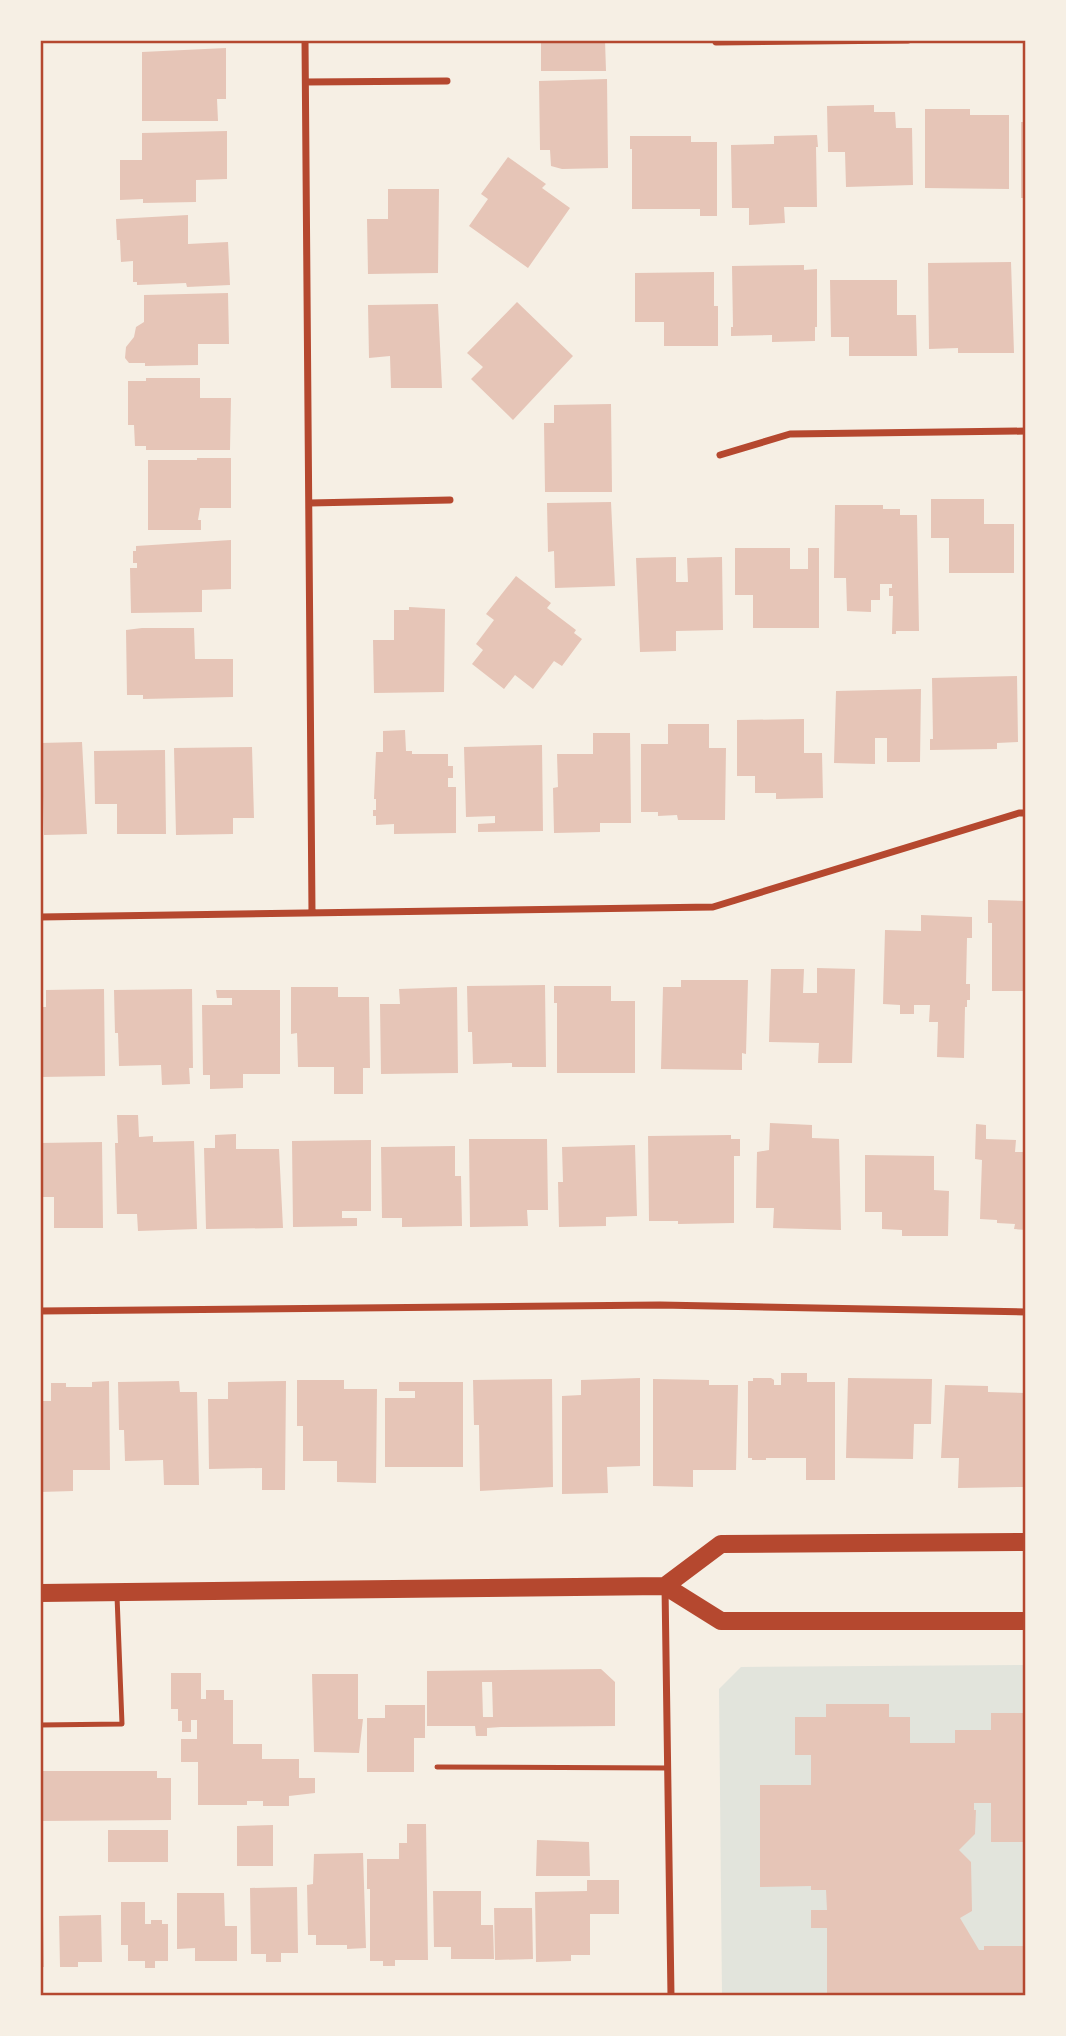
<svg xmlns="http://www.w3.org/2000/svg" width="1066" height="2036" viewBox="0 0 1066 2036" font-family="'Fira Sans Condensed',sans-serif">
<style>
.green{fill:#e2e4dc}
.building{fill:#e6c5b7;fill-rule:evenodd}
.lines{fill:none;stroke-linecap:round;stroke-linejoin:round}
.service{stroke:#b5482f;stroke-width:5}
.minor{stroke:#b5482f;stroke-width:7}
.primary{stroke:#b5482f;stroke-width:18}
.neatline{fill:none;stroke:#b5482f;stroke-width:2.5}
</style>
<rect width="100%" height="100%" fill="#f6efe4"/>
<path class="green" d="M1026,1665V1996H722L719,1689L741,1667Z"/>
<path class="building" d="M541,40H605L606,71H541Z
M226,48V99H217L218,121H142V52Z
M607,79L608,168L562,169L551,166L550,150H540L539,81Z
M874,105V112H895L896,128H912L913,185L846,187L845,152H828L827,106Z
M925,109H970V115H1009V189L925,188Z
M1021,122H1026V198H1021Z
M227,131V179L196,180V202L143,203V199L120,200V160H142V133Z
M817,135L818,147H816L817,207H784L785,223L749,225V208H732L731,145L774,144V136Z
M630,136H691V142H717V216H700V209H632V149H630Z
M508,157L546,184L542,188L570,208L528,268L469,226L488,199L481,194Z
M388,189H439L438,273L368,274L367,219H388Z
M188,215V244L228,242L230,285L187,287L186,283L137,285V282H133V261L121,262L120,240H117L116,219Z
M1011,262L1014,353H958V348L929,349L928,263Z
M804,265V270L817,269V327H815V341L772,342V335L731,336V327H733L732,266Z
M714,272V306H718V346H664V322H635V273Z
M1023,277H1026V322H1023Z
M830,280H897V315H916L917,356H849V337H831Z
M228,293L229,344H198V365L145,366V363H129L125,358L126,347L134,337L136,327L144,322V295Z
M517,302L573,356L513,420L471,379L483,367L467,353Z
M438,304L442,388H391L390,356L369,358L368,305Z
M146,378H200V398H231L230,450H146V446H135L134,425H128V381H146Z
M611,404L612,492H545L544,423H554V405Z
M197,458H231V508H200L198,520H201V530H148V460H197Z
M931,499H984V524H1014V573H949V538H931Z
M611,502L615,586L555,588L554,551L548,552L547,503Z
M835,505H883V509H900V515H917L919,631H896V634H892L893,596H889V588H892V584H880V600H871V612L847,611L846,578H834Z
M231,540V589L202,590V612L131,613L130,568H137V563H133V551H136V546Z
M735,548H790V569H808V548H819V628H753V595H735Z
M676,557V582H688L687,558L722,557L723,630L676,631V651L640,652L636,558Z
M516,576L551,603L547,608L576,630L574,633L582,639L562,666L554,661L533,689L515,675L504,689L472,664L483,650L476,644L494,620L486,614Z
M409,607L445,609L444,692L374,693L373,640H394V610H409Z
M142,628H194L195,659H233V697L143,699V695H127L126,630Z
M1017,676L1018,742L997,743V749L930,750V739H933L932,678Z
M921,689L920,762H887V738H875V764L834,763L836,691Z
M804,719V753H822L823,798L776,799V793H755V776H737V720Z
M668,724H709V748H726L725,820H678L677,815L658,816V812H641V744H668Z
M405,730L406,751H412V754H448V766H453V778H448V787H456V833L394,834V824L376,825V816H373V810H376V799H374L376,752H383V731Z
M593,733H630L631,823H600V832L554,833L553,788L558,787L557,754H593Z
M82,742L87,834L44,835L43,796H40V743Z
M542,745L543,831L478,832V824L495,823V816L466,817L464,747Z
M252,747L254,818H233V834L176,835L174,748Z
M165,750L166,834H117V804H95L94,751Z
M988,900L1026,901V1004H1023V991H992V923H988Z
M921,915L972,917V938H967L966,984H970V1000H967V1007H965L964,1058L937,1057L938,1022H929L930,1005H914V1014H900V1005L883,1004L885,930L921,931Z
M817,968L855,969L852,1063H818L819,1043L769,1042L771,969H804L803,993H817Z
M681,980H748L746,1054L742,1053V1070L661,1069L663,987H681Z
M545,985L546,1067H512V1063L473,1064L472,1032H468L467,986Z
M554,986H611V1001H635V1073H557V1003H554Z
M291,987H338V997H369L370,1068H363V1094H334V1067H298L297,1033L291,1034Z
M457,987L458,1073L381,1074L380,1004H400L399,989Z
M104,989L105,1076L40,1077V1007H46V990Z
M192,989L193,1068H189L190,1084L162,1085L161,1065L119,1066L118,1033H115L114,990Z
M216,990H280V1074H243V1088L210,1089V1075H203L202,1005H232V998H217Z
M117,1115H138L139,1137L153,1136V1142L194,1141L197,1229L138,1231L137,1214H117L115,1143H118Z
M770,1123L812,1125V1138L839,1139L841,1230L773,1228L774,1208H756L757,1152L769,1150Z
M976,1124L986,1125V1139L1016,1140L1015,1152H1026V1230L1014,1229L1015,1224L997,1223V1220L980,1219L982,1160L975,1159Z
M236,1134V1149H279L283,1228L206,1229L204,1148H215V1135Z
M731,1135V1139H740V1156H734V1223L678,1224V1221H649L648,1136Z
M469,1139H547L548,1210H527L528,1226L470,1227Z
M371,1140V1211H342V1218H357V1226L293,1227L292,1141Z
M102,1142L103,1228H54V1197H40V1143Z
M635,1145L637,1216L606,1217V1226L559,1227L558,1182H563L562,1147Z
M455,1146V1176H461L462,1226L402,1227V1218H382L381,1147Z
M865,1155L934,1156V1190L949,1191L948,1236H902V1230L882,1229V1212H865Z
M781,1373H807V1382H835V1480H806V1458H766V1460H752V1458H748V1381H753V1378H771L774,1380V1385H781Z
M640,1378V1466L607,1467L608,1493L562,1494V1396L581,1395V1380Z
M848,1378L932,1379L931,1424H914L913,1459L846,1458Z
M552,1379L553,1487L480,1491L479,1425H474L473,1380Z
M653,1379L709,1380V1385H738L736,1470H693V1487L653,1486Z
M297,1380H344V1389H377L376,1483L337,1482V1461H303V1426H297Z
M109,1381L110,1470H73V1491L40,1492V1401H51V1383H66V1387H92V1382Z
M179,1381L180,1392H197L199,1485H164L163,1460L125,1461L124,1430H119L118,1382Z
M286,1381L285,1490H262V1468L209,1469L208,1399H228V1382Z
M399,1382H463V1467H385V1398H415V1391H399Z
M945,1385L988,1386V1392L1026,1393L1024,1487L958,1488L959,1458H941Z
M601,1669L615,1682V1726L501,1727L487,1728V1736H476L475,1726H427V1671ZM482,1682H492L493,1717H483Z
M171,1673H201V1699H206V1690H224V1700H233V1744H262V1759H299V1778H315V1793L289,1796V1806H263V1801H247V1805H198V1762H181V1739H197V1720H191V1732H182V1721H178V1709H171Z
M312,1674H358V1719H363L359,1753L314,1752Z
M826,1704H889V1717H910V1743H955V1730H991V1713H1026V1842H991V1803H974V1810H976L975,1834L959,1850L971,1862L972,1911L960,1918L979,1950H984V1946H1026V1996H827V1928H811V1910H827L826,1890H811V1886L760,1887V1785H811V1755H795V1717H826Z
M385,1705H425V1738H414V1772H367V1718H385Z
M40,1771H157V1778H171V1820L40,1821Z
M407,1824H426L428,1960H395V1966H383V1961H370V1889H367V1859H399V1843H407Z
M273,1825V1866H237V1826Z
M108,1830H168V1862H108Z
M537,1840L589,1842L590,1876H536Z
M363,1853L366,1948L347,1949V1945H316V1935H308L307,1885L313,1884L314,1854Z
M587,1880H619V1914H590V1955H571V1961L536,1962L535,1892L587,1891Z
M297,1887L298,1953H281V1962H266V1954H251L250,1888Z
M433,1891H481V1925H493L494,1959H451V1947H434Z
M177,1893H224L225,1926H237V1961H195V1948L177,1949Z
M121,1902H145V1924H151V1920H162V1924H168V1961H155V1968H145V1961H128V1945H121Z
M494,1908H532L533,1959L495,1960Z
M101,1915L102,1962H78V1967H60L59,1916Z
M40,1916H43L44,1967H40Z"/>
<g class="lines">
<path class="service" d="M40,1725L122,1724L117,1596
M437,1767L668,1768"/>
<path class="minor" d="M305,40L312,913
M716,42L908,40
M306,82L447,81
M720,455L790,434L1026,431
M310,503L450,500
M40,917L713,907L1019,813H1026
M40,1311L660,1305L1026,1312
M665,1587L671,1996"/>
<path class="primary" d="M665,1586L721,1544L1026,1542
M40,1593L665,1586L721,1621H1026"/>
</g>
<rect width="1066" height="2036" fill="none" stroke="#f6efe4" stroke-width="84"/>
<rect x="42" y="42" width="982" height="1952" class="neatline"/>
</svg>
